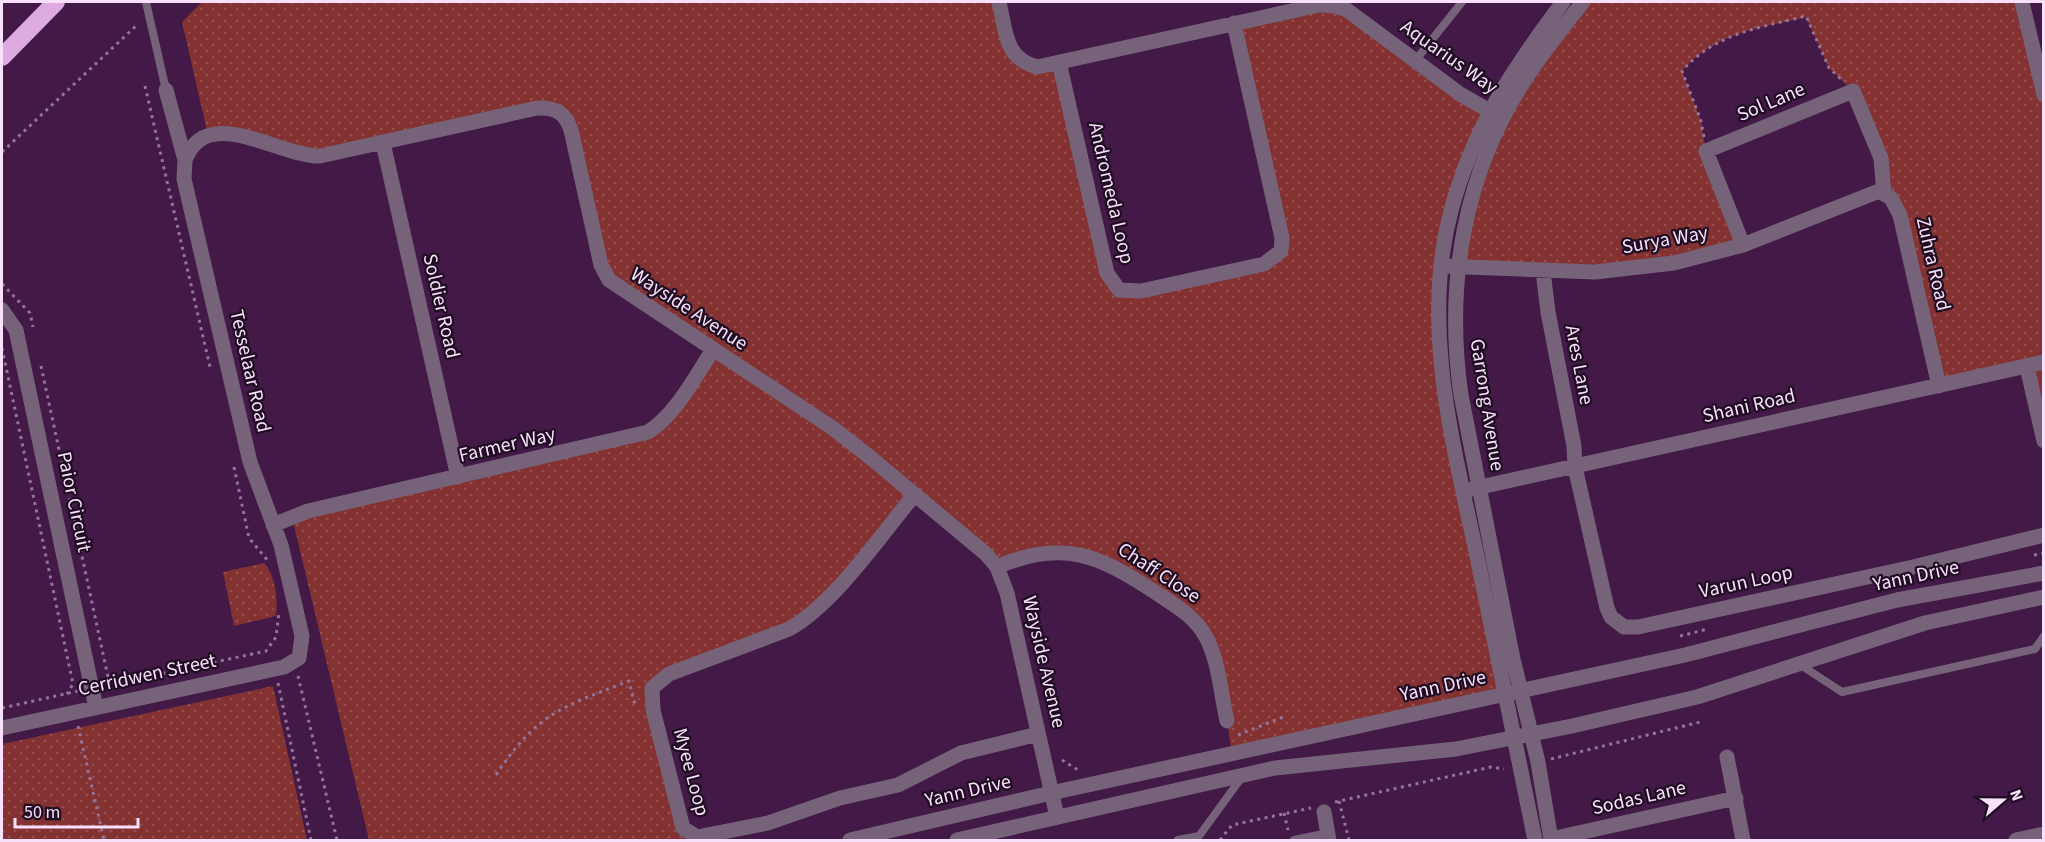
<svg xmlns="http://www.w3.org/2000/svg" width="2045" height="842" viewBox="0 0 2045 842" font-family="'Source Sans 3',sans-serif">
<style>
.grass{fill:url(#grass-dots)}
.lines{fill:none;stroke-linecap:round;stroke-linejoin:round}
.path{stroke:#96749a;stroke-width:3;stroke-dasharray:3 4.5;stroke-linecap:butt}
.service{stroke:#766379;stroke-width:8}
.minor{stroke:#766379;stroke-width:15}
.tertiary{stroke:#766379;stroke-width:15}
.motorway{stroke:#ddabe2;stroke-width:18}
.labels{text-anchor:middle;dominant-baseline:central;stroke-width:4.5;stroke-linejoin:round;paint-order:stroke}
.street-label{font-size:20px;fill:#f9e0fc;stroke:#1f0d21}
</style>
<defs>
<pattern id="grass-dots" width="8" height="8" patternUnits="userSpaceOnUse" patternTransform="scale(1.5)"><rect width="8" height="8" fill="#833231"/><path d="M2 2h.1M6 6h.1" fill="none" stroke="#954f50" stroke-width="1.8" stroke-linecap="round"/></pattern>
</defs>
<rect width="100%" height="100%" fill="#421947"/>
<path class="grass" d="M202,2H999L1022,63L1059,62L1119,290L1263,264L1281,251L1234,23L1335,6L1489,111L1450,213L1439,348L1505,695L1232,755L1227,721L1200,627L1083,554L997,567L915,494L816,611L652,688L678,817L696,840H369L292,517L648,432L713,350L614,286L571,130L556,109L333,155L208,135L182,22Z
M1583,2H2022L2044,95L2043,441L2027,367L1939,386L1900,215L1853,91L1829,68L1806,17C1759,28 1715,33 1682,71L1701,121L1706,151L1743,245L1674,263L1457,267L1489,149Z
M264,563C276,577 278,599 276,616L234,626L223,572Z
M273,686L307,840H2V744Z"/>
<g class="lines">
<path class="path" d="M145,86L210,367
M1704,137L1701,121L1682,71C1715,33 1759,28 1806,16L1829,68L1841,79
M2,152L138,24
M2,284L30,313L33,327
M2,348L73,684L67,694
M41,366L108,677L118,683L266,651L276,637L279,612
M234,467L249,538L269,562
M2034,555L2044,553
M1680,636L1708,629
M298,676L337,840
M278,683L311,840
M2,708L78,691
M78,726L104,840
M1238,735L1283,717
M1551,759L1700,722
M1062,760L1078,770
M496,775C537,713 562,707 629,681L634,702L637,701
M1339,801L1349,840
M1335,802L1491,767L1504,769
M1284,813L1288,830
M1220,840L1232,825L1311,808"/>
<path class="service" d="M146,2L166,90
M1415,61L1462,2
M1799,664L1842,692L2035,649L2044,636
M1178,840L1199,836L1242,777
M1294,840L1328,833"/>
<path class="minor" d="M999,2C1006,31 1004,58 1037,67L1319,5L1335,6L1347,10L1460,94L1500,117
M2022,2L2044,95
M1059,62L1107,273L1119,290L1141,291L1264,264L1281,251L1282,238L1234,23
M383,143L458,477
M185,160C207,103 277,156 320,156L537,108C556,107 565,113 571,130L601,265L609,280L834,429L871,458L986,554L997,567L1007,593L1057,817
M1743,245L1706,151L1853,91L1881,158L1884,194
M1441,266L1595,272L1674,263L1743,245L1879,191L1891,198L1900,215L1939,386
M1543,271L1548,312L1574,446L1575,467L1607,608L1611,617L1624,627H1638L1913,567L2044,535
M2,310L16,330L96,708
M2027,367L2044,441
M1467,490L2044,362
M915,494C881,535 834,604 789,629L669,674L652,688L653,710L683,828L697,837L768,823L840,798L898,785L961,753L1038,734
M273,525L308,511L648,432C677,413 694,378 713,350
M997,567C1063,538 1100,556 1155,592C1174,605 1195,616 1206,637C1219,661 1221,695 1227,721
M2,728L284,667L299,658L302,636L281,545L250,462L184,179L185,160L166,90
M1727,757L1743,840
M1324,812L1329,840
M1551,839L1736,798
M2016,840L2044,834"/>
<path class="tertiary" d="M850,840L1051,793L1685,655L1897,600L2044,573
M957,840L1275,768L1456,749L1572,726L1697,697L1925,623L2044,597
M1535,840C1516,747 1497,654 1478,561C1454,447 1420,327 1451,211C1473,128 1512,70 1563,2
M1551,840L1538,762L1513,659L1461,395C1445,283 1464,170 1528,75C1545,49 1564,26 1583,2"/>
<path class="motorway" d="M2,57L56,2"/>
</g>
<g class="labels">
<g class="street-label">
<text transform="translate(1449 57) rotate(35)">Aquarius Way</text>
<text transform="translate(1771 102) rotate(-23)">Sol Lane</text>
<text transform="translate(1111 193) rotate(77)">Andromeda Loop</text>
<text transform="translate(1665 240) rotate(-10)">Surya Way</text>
<text transform="translate(1933 264) rotate(77)">Zuhra Road</text>
<text transform="translate(441 306) rotate(77)">Soldier Road</text>
<text transform="translate(689 309) rotate(33)">Wayside Avenue</text>
<text transform="translate(1579 365) rotate(79)">Ares Lane</text>
<text transform="translate(250 371) rotate(77)">Tesselaar Road</text>
<text transform="translate(1487 405) rotate(81)">Garrong Avenue</text>
<text transform="translate(1749 406) rotate(-13)">Shani Road</text>
<text transform="translate(507 445) rotate(-13)">Farmer Way</text>
<text transform="translate(74 502) rotate(78)">Paior Circuit</text>
<text transform="translate(1159 573) rotate(33)">Chaff Close</text>
<text transform="translate(1916 576) rotate(-12)">Yann Drive</text>
<text transform="translate(1746 582) rotate(-12)">Varun Loop</text>
<text transform="translate(1044 662) rotate(77)">Wayside Avenue</text>
<text transform="translate(147 675) rotate(-12)">Cerridwen Street</text>
<text transform="translate(1443 686) rotate(-12)">Yann Drive</text>
<text transform="translate(691 772) rotate(75)">Myee Loop</text>
<text transform="translate(968 791) rotate(-13)">Yann Drive</text>
<text transform="translate(1639 798) rotate(-13)">Sodas Lane</text>
</g>
</g>
<rect width="2045" height="842" fill="none" stroke="#f9e0fc" stroke-width="6"/>
<g transform="translate(2003 800) rotate(70)" stroke="#1f0d21" stroke-width="4.5" paint-order="stroke">
<path d="M0-4.5L10 22L0 15L-10 22Z" fill="#f9e0fc"/>
<text y="-9" font-size="16" font-weight="bold" text-anchor="middle" fill="#f9e0fc">N</text>
</g>
<path d="M15 818v9h123v-9" fill="none" stroke="#f9e0fc" stroke-width="3"/>
<text x="24" y="818" font-size="18" fill="#f9e0fc" stroke="#1f0d21" stroke-width="4.5" paint-order="stroke">50 m</text>
</svg>
